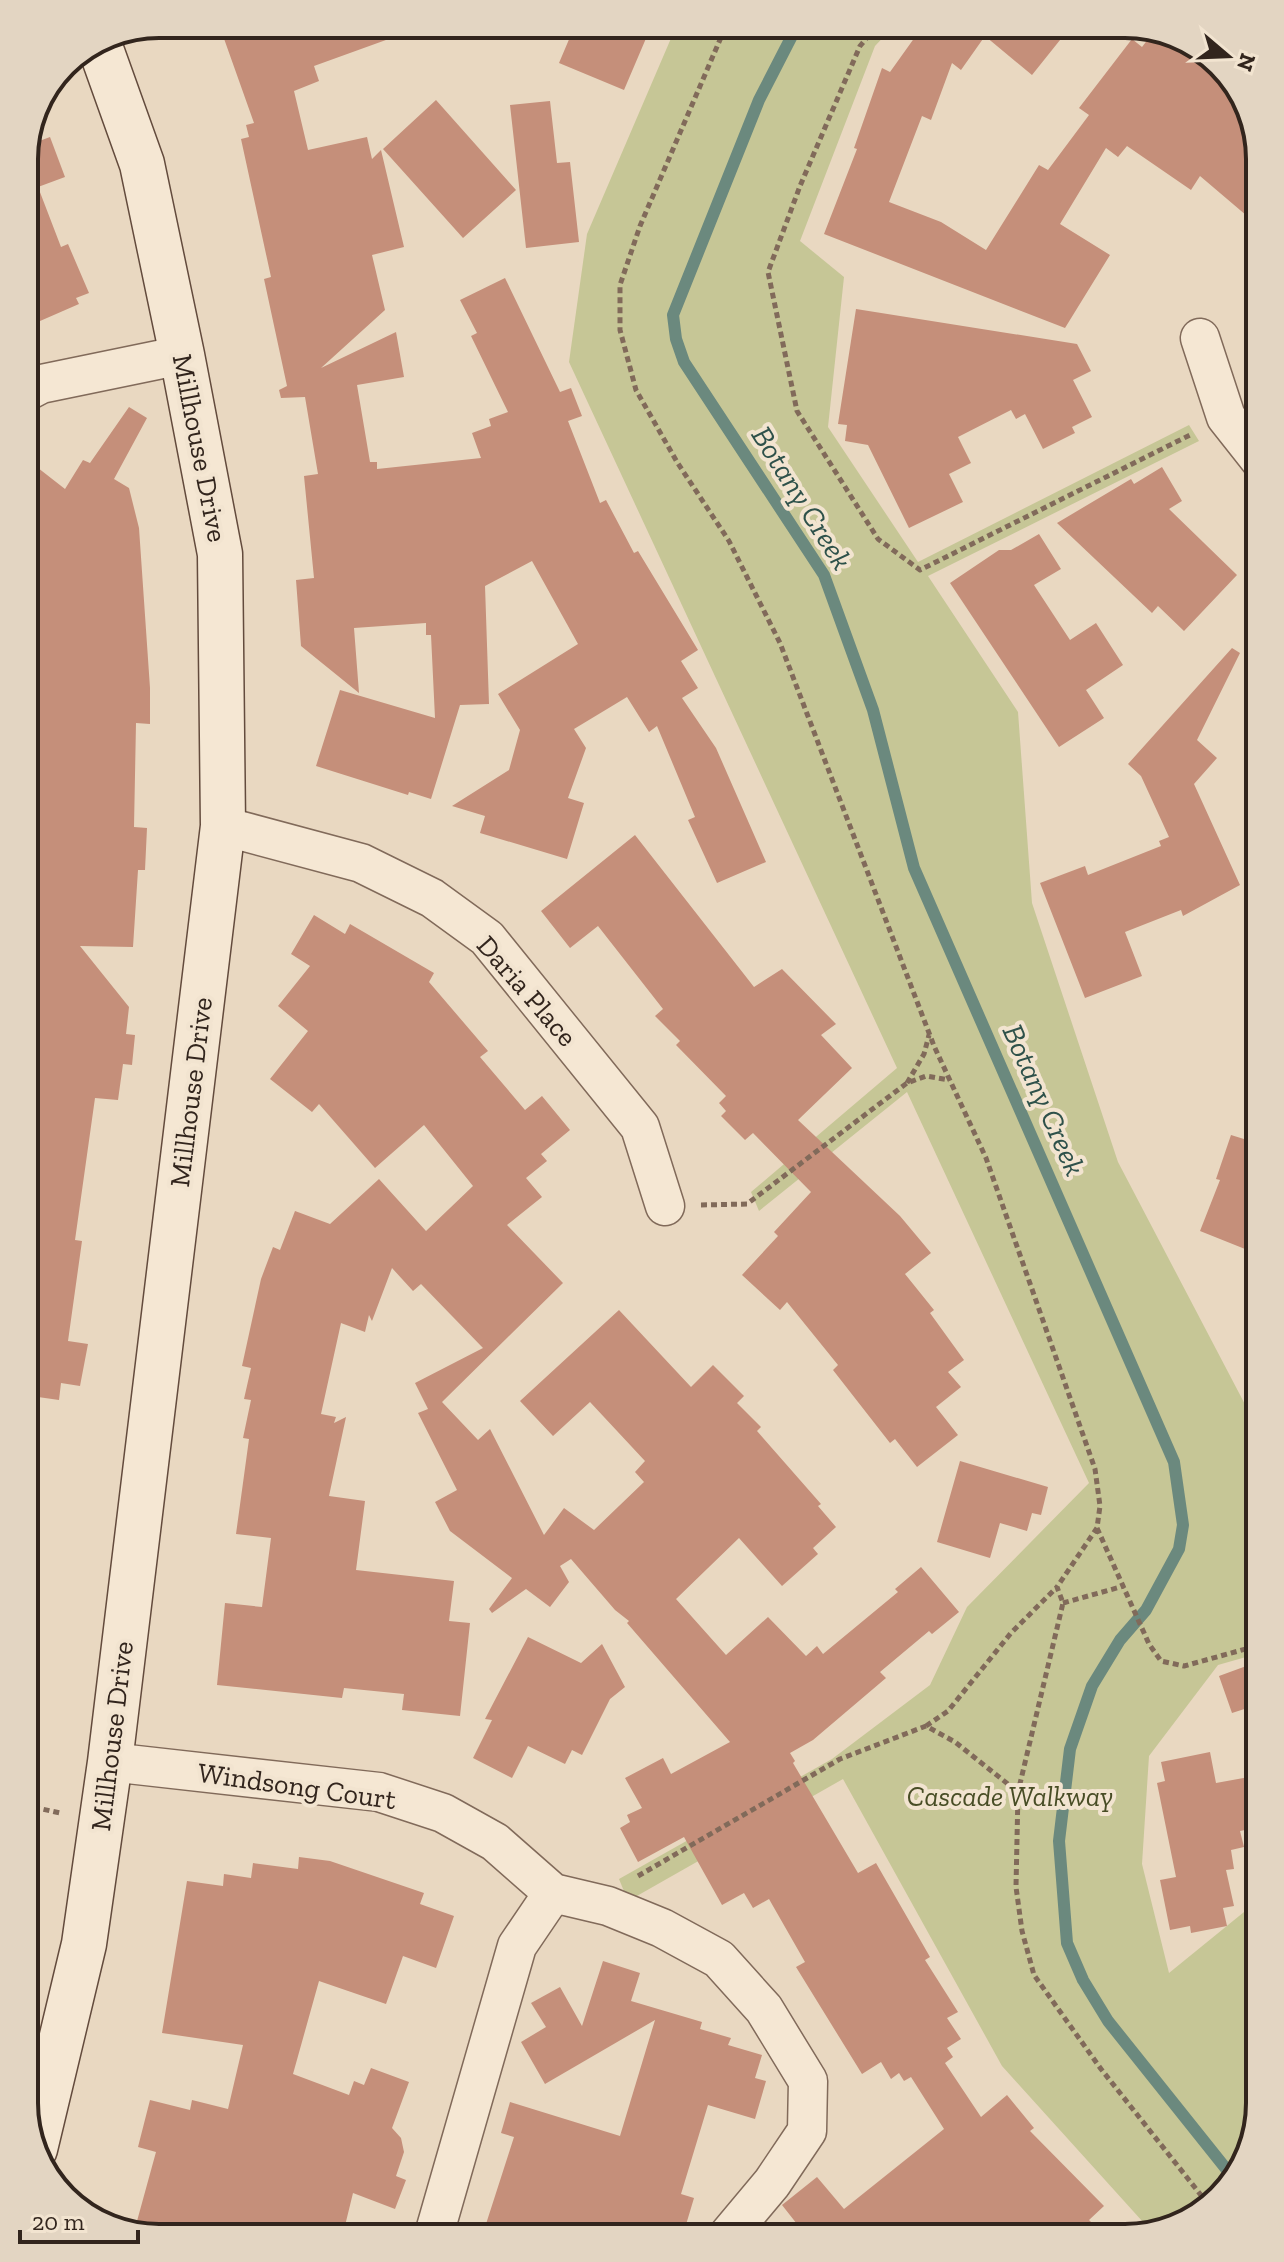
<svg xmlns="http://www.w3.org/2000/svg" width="1284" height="2262" viewBox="0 0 1284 2262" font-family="'Zilla Slab',serif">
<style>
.green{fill:#c6c696}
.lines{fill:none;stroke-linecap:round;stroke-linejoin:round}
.stream{stroke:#6b897e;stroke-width:12}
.building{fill:#c58f7a}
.minor-casing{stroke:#816a5a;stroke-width:41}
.secondary-casing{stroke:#634b3d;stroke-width:47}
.path{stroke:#816a5a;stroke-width:5;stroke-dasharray:6 4;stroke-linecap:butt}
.minor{stroke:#f5e7d3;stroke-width:38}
.secondary{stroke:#f5e7d3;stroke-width:44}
.labels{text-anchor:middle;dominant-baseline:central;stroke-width:8;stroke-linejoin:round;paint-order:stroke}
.street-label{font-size:28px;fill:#32251d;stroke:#f2e4d0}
.park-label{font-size:28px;font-style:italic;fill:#484d25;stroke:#f2e4d0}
.water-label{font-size:30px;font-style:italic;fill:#2e514a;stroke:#f2e4d0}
.rim{fill:none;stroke:#32251d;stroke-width:4}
</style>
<rect width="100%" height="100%" fill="#e9d8c1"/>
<path class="green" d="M893,27L875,46L800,241L844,277L828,427L918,562L1189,425L1199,441L928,576L1018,712L1032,903L1118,1162L1260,1433V1653L1218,1665L1149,1756L1142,1864L1169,1973L1260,1899V2104L1238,2178L1184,2224L1152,2232L1002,2066L843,1779L628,1901L619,1879L832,1759L930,1685L967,1607L1089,1483L907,1092L759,1211L751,1192L897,1068L569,362L587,234L675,29Z"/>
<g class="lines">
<path class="stream" d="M796,28L759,100L673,315L676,339L684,362L824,575L873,710L914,868L1174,1462L1183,1525L1179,1549L1146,1610L1120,1640L1092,1686L1070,1749L1059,1841L1067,1943L1083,1980L1108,2021L1235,2180"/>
</g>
<path class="building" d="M1072,25L1032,75L985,36L961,70L952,63L931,120L922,116L889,202L941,222L986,250L1039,165L1048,170L1089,115L1079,108L1132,39L1142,47L1152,34L1165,44L1170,37L1200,47L1246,100L1260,159V227L1200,176L1191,190L1127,146L1118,157L1106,148L1060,224L1110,255L1065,328L824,234L857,149L854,148L882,68L890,72L915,37L901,27Z
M650,29L624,90L559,63L573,30Z
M396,31L397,36L314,66L319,81L294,91L308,150L367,137L372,159L381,150L404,247L372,255L385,310L321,368L396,332L404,377L357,385L370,462H377V469L481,458L472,433L491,426L489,419L508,412L471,336L477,333L460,300L505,278L560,392L571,388L582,416L568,421L600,503L606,500L634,553L638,551L698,650L681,661L698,688L682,698L716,748L766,862L717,883L688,820L695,817L657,726L649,732L627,697L574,729L586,748L568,798L584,803L567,859L480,833L485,816L452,806L509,770L520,730L498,694L578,644L532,561L485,586L489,704L460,705L431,799L409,792L408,795L316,766L340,690L435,718L431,635H426V623L354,628L359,693L301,646L296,580L314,578L304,476L318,474L305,397L281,398L279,390L287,386L264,279L271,277L241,139L249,137L246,125L254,123L222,33Z
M436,100L516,190L463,238L383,149Z
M550,101L557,163L570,162L579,242L526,248L510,105Z
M50,137L65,177L38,187L61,247L68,244L89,293L76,298L79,304L24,328V150L26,146Z
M856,309L1077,344L1091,371L1073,380L1092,417L1072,427L1075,433L1043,449L1025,414L1016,419L1011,410L958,437L971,463L949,474L963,502L909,528L868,445L845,441L847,425L838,424Z
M129,407L147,418L114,479L129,488L139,528L150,688V724L136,723L134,827L147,828L145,870H138L133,947L80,946L129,1007L126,1034L135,1035L132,1065L123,1064L118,1100L95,1098L75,1240L82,1241L68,1341L88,1344L80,1386L61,1383L59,1400L24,1395V457L65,489L83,460L90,463Z
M1162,467L1182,501L1169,509L1237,575L1184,631L1158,606L1152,613L1057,523L1131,479L1134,484Z
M1039,534L1061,569L1034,585L1070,640L1096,623L1123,665L1086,690L1104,718L1059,747L950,583L999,550H1011Z
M1232,648L1240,653L1197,740L1217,758L1194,784L1240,885L1183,916L1181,910L1125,932L1142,976L1085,998L1040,883L1085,866L1088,875L1161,846L1159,841L1169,837L1141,776L1128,764Z
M635,835L754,987L782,969L836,1024L821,1035L852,1068L798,1120L900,1216L931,1253L905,1274L934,1310L930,1313L964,1360L948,1372L961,1387L936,1407L958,1435L917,1467L895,1439L890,1443L833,1370L838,1365L787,1302L780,1310L742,1275L778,1236L774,1232L811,1192L753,1133L745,1140L721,1116L726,1111L719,1103L726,1096L676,1045L680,1041L655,1016L663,1009L598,926L570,948L541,911Z
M314,915L345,934L350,924L434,973L429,982L488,1051L480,1057L525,1110L542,1096L570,1130L541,1154L547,1161L526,1178L542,1197L507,1225L563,1283L442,1402L478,1440L490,1429L544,1535L564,1508L594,1530L644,1482L635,1472L645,1461L590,1402L553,1436L520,1401L619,1310L691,1387L713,1365L744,1396L737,1403L761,1427L757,1431L821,1504L818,1506L836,1527L813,1548L818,1554L782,1586L739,1538L676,1599L726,1655L768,1617L806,1656L817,1646L823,1654L898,1592L895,1589L921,1567L959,1612L932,1634L929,1631L880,1672L886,1678L813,1740L790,1753L795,1761L793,1763L858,1873L876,1863L930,1957L925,1960L958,2012L947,2018L961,2039L947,2048L953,2057L945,2063L981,2117L1007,2095L1034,2128L1030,2131L1104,2206L1089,2220L1107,2238H808L782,2205L817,2177L844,2209L944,2129L911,2077L904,2081L899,2073L891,2079L881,2062L862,2074L796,1967L805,1962L769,1899L753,1908L744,1893L722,1905L684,1837L638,1862L620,1828L630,1822L627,1815L642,1808L625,1778L663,1758L671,1774L730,1742L627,1623L629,1621L615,1610L571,1559L560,1566L569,1582L550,1607L526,1589L492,1613L489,1609L512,1578L450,1531L435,1502L457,1490L418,1413L428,1409L415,1383L483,1348L421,1284L413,1291L392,1268L372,1321L369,1315L365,1332L341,1323L321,1414L336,1417L334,1423L346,1417L329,1496L365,1501L356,1570L454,1581L449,1621L470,1623L460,1716L402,1710L404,1694L344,1688L342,1698L217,1685L225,1603L262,1607L271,1538L236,1534L249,1439L243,1438L251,1400L244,1399L251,1368L242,1366L261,1279L273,1247L280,1250L295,1211L330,1224L379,1179L426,1231L473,1186L424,1125L375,1168L319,1104L312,1112L270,1079L308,1031L278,1006L310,966L291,954Z
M1231,1135L1260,1144V1255L1200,1231L1220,1180L1216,1179Z
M960,1461L1048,1487L1041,1515L1032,1513L1027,1531L1000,1523L990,1558L937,1542Z
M528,1637L581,1663L602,1644L625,1687L610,1699L582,1755L572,1750L565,1764L528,1746L512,1778L473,1758L492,1720L485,1719Z
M1260,1661V1704L1232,1713L1219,1676Z
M1210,1752L1216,1783L1260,1775V1827L1240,1831L1244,1847L1231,1850L1234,1869L1226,1870L1234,1906L1223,1908L1227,1926L1191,1933L1190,1926L1170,1930L1160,1880L1176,1877L1157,1783L1165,1781L1161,1762Z
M299,1857L330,1861L424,1893L420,1904L454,1916L436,1968L403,1956L386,2004L319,1981L293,2074L349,2095L354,2081L364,2085L371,2068L409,2082L392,2128L401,2138L404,2152L396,2176L406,2180L395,2209L353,2193L342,2238H150L134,2232L156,2152L138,2147L150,2100L190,2110L192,2100L228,2109L243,2045L162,2033L187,1881L223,1886L224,1874L251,1878L253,1863L298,1869Z
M603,1961L640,1973L631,2001L702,2022L700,2029L731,2038L728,2045L762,2055L755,2078L766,2081L755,2119L708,2105L681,2194L694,2198L682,2238H547L525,2231L523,2236L486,2224L514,2137L501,2133L510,2102L620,2136L655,2020L545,2084L521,2042L546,2027L531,2003L560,1987L582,2026Z"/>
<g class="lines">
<defs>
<path id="minor" d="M1200,338L1226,417L1260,460
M24,393L41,384L182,355
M223,826L361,863L432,898L487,938L640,1127L665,1206
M110,1762L379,1792L443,1813L495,1842L553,1893L608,1906L662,1928L719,1959L764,2009L808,2081L807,2131L772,2183L726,2238
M433,2238L517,1946L553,1893"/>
<path id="secondary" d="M35,2149L84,1944L110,1762L223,826L220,554L182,355L142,164L98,41"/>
</defs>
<use href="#minor" class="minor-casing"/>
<use href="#secondary" class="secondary-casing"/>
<path class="path" d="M876,27L860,46L800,186L768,272L797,411L878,539L920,570L1192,434
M725,28L640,226L620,285V330L636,390L677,462L729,541L780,643L934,1046L986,1158L1095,1469L1100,1506L1097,1528L1057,1587L1063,1603L1018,1792L1016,1887L1022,1931L1034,1975L1101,2069L1208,2204
M907,1083L924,1054L929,1035
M701,1205L747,1204L907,1083L926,1076L949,1080
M1097,1528L1149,1644L1161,1661L1184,1666L1260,1645
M1063,1603L1124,1586
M926,1726L948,1711L1011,1633L1057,1587
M24,1805L60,1813
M638,1876L840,1759L926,1726L955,1742L1018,1792"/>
<use href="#minor" class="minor"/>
<use href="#secondary" class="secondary"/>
</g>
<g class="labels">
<g class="street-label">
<text transform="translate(200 448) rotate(79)">Millhouse Drive</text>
<text transform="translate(527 991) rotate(49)">Daria Place</text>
<text transform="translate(191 1092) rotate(-83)">Millhouse Drive</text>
<text transform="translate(112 1736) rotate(-83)">Millhouse Drive</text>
<text transform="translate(297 1786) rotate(8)">Windsong Court</text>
</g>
<g class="park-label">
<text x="1010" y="1796">Cascade Walkway</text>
</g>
<g class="water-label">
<text transform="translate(802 498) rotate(58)">Botany Creek</text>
<text transform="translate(1044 1100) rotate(66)">Botany Creek</text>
</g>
</g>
<path d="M0 0H1284V2262H0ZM159 38H1125A121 121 0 0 1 1246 159V2103A121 121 0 0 1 1125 2224H159A121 121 0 0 1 38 2103V159A121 121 0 0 1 159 38Z" fill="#e3d5c2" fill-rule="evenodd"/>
<path class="rim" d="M159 38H1125A121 121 0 0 1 1246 159V2103A121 121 0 0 1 1125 2224H159A121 121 0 0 1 38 2103V159A121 121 0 0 1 159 38Z"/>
<g transform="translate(1228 56) rotate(109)" stroke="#f2e4d0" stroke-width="6" paint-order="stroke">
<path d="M0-6L14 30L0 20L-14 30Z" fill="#32251d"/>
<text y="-12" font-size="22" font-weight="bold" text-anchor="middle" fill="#32251d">N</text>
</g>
<path d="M20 2230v12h118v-12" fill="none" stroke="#32251d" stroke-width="4"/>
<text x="32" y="2230" font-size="24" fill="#32251d" stroke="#f2e4d0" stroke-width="6" paint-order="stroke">20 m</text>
</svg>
